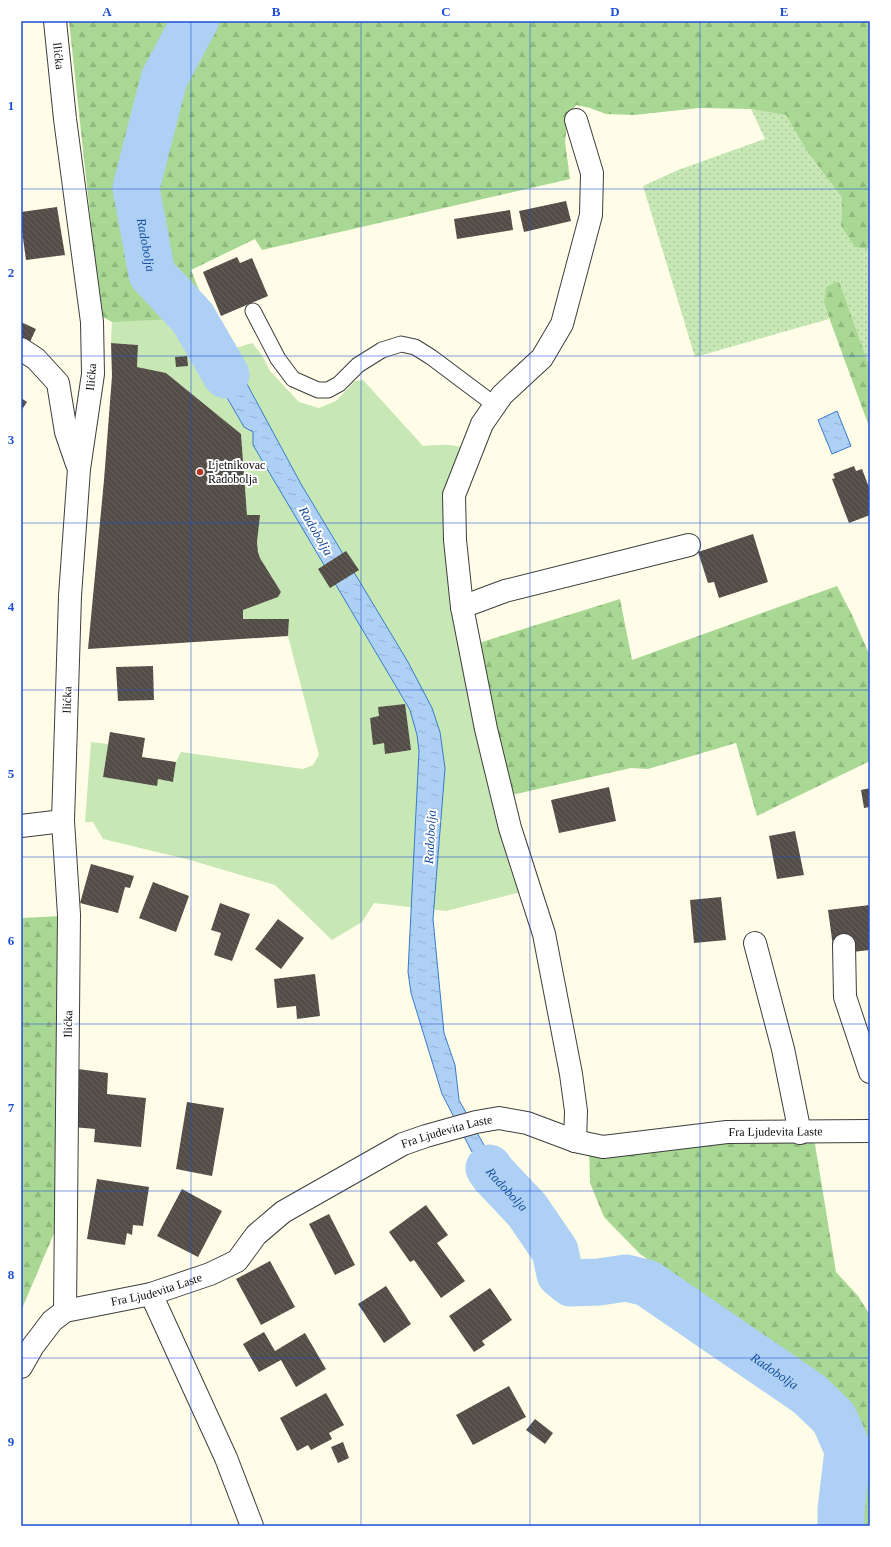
<svg xmlns="http://www.w3.org/2000/svg" width="891" height="1547" viewBox="0 0 891 1547" font-family="'Times New Roman',serif">
<style>
.grass{fill:url(#grass-dots)}
.forest{fill:url(#forest-firs)}
.garden{fill:#c7e7b4}
.water{fill:url(#water-ripples);stroke:#367bcb}
.lines{fill:none;stroke-linecap:round;stroke-linejoin:round}
.river{stroke:#aed0f5;stroke-width:47}
.building{fill:url(#building-back-hatch)}
.service-casing{stroke:#3e3e3e;stroke-width:17}
.minor-casing{stroke:#3e3e3e;stroke-width:24}
.service{stroke:#fff;stroke-width:15}
.minor{stroke:#fff;stroke-width:22}
.grid{fill:none;stroke:#1d4ed8;stroke-width:1;stroke-opacity:0.55}
.poi-dot{fill:#b73326;stroke:#fff;stroke-width:1.5}
.labels{text-anchor:middle;dominant-baseline:central;stroke-width:4;stroke-linejoin:round;paint-order:stroke}
.street-label{font-size:12px;fill:#0b0b0b;stroke:#fff}
.poi-label{font-size:12px;fill:#0b0b0b;stroke:#fff;text-anchor:start}
.water-label{font-size:13px;font-style:italic;fill:#174e99;stroke:#fff}
.neatline{fill:none;stroke:#1d4ed8;stroke-width:1.5}
.grid-label{font-size:13px;text-anchor:middle;font-weight:bold;fill:#1d4ed8}
</style>
<defs>
<pattern id="grass-dots" width="8" height="8" patternUnits="userSpaceOnUse"><rect width="8" height="8" fill="#c7e7b4"/><path d="M2 2h.1M6 6h.1" fill="none" stroke="#aac599" stroke-width="1.8" stroke-linecap="round"/></pattern>
<pattern id="forest-firs" width="22" height="20" patternUnits="userSpaceOnUse"><rect width="22" height="20" fill="#a8d893"/><path d="M5 1l3.5 6h-7zM16 11l3.5 6h-7z" fill="#8fb87d"/></pattern>
<pattern id="water-ripples" width="26" height="14" patternUnits="userSpaceOnUse"><rect width="26" height="14" fill="#aed0f5"/><path d="M2 4q2-2 4 0t4 0M15 11q2-2 4 0t4 0" fill="none" stroke="#94b1d1"/></pattern>
<pattern id="building-back-hatch" width="6" height="6" patternUnits="userSpaceOnUse"><rect width="6" height="6" fill="#534d47"/><path d="M-1 5l2 2M0 0l6 6M5-1l2 2" fill="none" stroke="#67625d"/></pattern>
</defs>
<rect width="100%" height="100%" fill="#fffde8"/>
<path class="grass" d="M751,109L787,115L807,151L842,198L841,226L855,246L870,249V368L839,281L824,304L829,319L695,357L643,186L678,170L765,139Z"/>
<path class="forest" d="M69,21H870V249L855,247L841,226L842,198L807,151L786,115L751,109L699,108L634,115L606,114L590,108L576,105L568,116L565,142L570,179L262,250L255,239L191,270L207,310L184,323L112,322L101,316Z
M839,281L870,368V429L824,304L826,287Z
M837,586L852,615L870,656V761L757,816L736,743L648,769L631,768L503,797L469,646L620,599L632,660Z
M62,916L55,1231L21,1311V918Z
M813,1132L836,1272L858,1296L870,1315V1526H859L857,1504L864,1461L838,1398L766,1340L640,1254L604,1217L590,1183L589,1144Z"/>
<path class="garden" d="M207,310L229,350L252,343L262,355L270,371L299,402L319,408L336,401L355,381L363,380L423,446C437,445 450,443 464,448L449,500L521,892L446,911L374,903L362,922L332,940L275,885L190,860L103,839L93,822H85L91,742L108,744L103,777L156,785L158,779L173,782L176,762L181,752L303,769L313,765L319,755L288,636L289,619H243V610L278,597L281,592L260,558C255,544 258,530 259,515H247L241,434L166,373L137,367L138,345L111,343L112,322L193,318Z"/>
<path class="water" d="M207,310L301,484L408,662L432,708L440,732L445,768L433,919L444,1033L455,1065L459,1100L495,1165L500,1169L506,1166L540,1210L524,1225L503,1204L471,1150L442,1094L411,993L408,972L419,751L417,735L410,710L253,445V432L244,427L184,323Z
M837,411L851,446L832,454L818,420Z"/>
<g class="lines">
<g class="river">
<path id="s1" d="M195,21L164,79L136,188L152,274L193,318L226,375"/>
<path id="s2" d="M489,1168L493,1174L527,1210L555,1251L560,1274L571,1283L599,1282L626,1278L647,1283L809,1394L834,1418L848,1450L841,1510V1526"/>
</g>
</g>
<path class="building" d="M566,201L571,221L524,232L519,211Z
M57,207L65,255L26,260L21,224V212Z
M510,210L513,230L457,239L454,219Z
M237,257L240,263L252,258L268,296L221,316L203,272Z
M21,322L36,329L30,342L21,338Z
M111,343L138,345L137,367L166,373L241,434L247,515H260L257,542L258,552L260,558L281,592L278,597L243,610V619H289L288,636L88,649L104,480L112,376Z
M187,356L188,366L176,367L175,357Z
M21,398L27,402L21,411Z
M854,466L856,471L862,469L870,490V515L849,523L832,479L835,478L833,474Z
M753,534L768,582L719,598L714,582L708,583L698,552Z
M346,551L359,570L330,588L318,569Z
M153,666L154,700L118,701L116,667Z
M405,704L411,750L385,754L384,743L373,745L370,718L379,716L378,707Z
M110,732L145,738L142,757L176,762L173,782L158,779L157,786L103,777Z
M609,787L616,821L559,833L551,800Z
M870,788V807L864,808L861,790Z
M795,831L804,875L777,879L769,836Z
M91,864L134,876L130,888L125,887L118,913L80,903Z
M153,882L189,896L176,932L139,918Z
M721,897L726,940L694,943L690,900Z
M220,903L250,914L232,961L214,955L221,933L211,930Z
M870,905V950L834,954L828,910Z
M278,919L304,938L281,969L255,949Z
M315,974L320,1016L297,1019L296,1006L277,1008L274,979Z
M78,1069L108,1073L107,1094L146,1098L141,1147L94,1142L95,1129L73,1127Z
M187,1102L224,1108L212,1176L176,1169Z
M97,1179L149,1187L143,1226L133,1225L132,1235L127,1233L125,1245L87,1239Z
M182,1189L222,1211L198,1257L157,1236Z
M426,1205L448,1235L437,1243L465,1281L441,1298L414,1260L410,1262L389,1232Z
M329,1214L355,1265L335,1275L309,1224Z
M270,1261L295,1307L261,1325L236,1279Z
M386,1286L411,1324L384,1343L358,1304Z
M490,1288L512,1320L482,1341L485,1345L474,1352L449,1316Z
M264,1332L275,1351L305,1333L326,1369L296,1387L281,1360L259,1372L243,1344Z
M509,1386L526,1417L473,1445L456,1415Z
M326,1393L344,1425L329,1433L332,1439L311,1450L308,1445L297,1451L280,1418Z
M535,1419L553,1433L545,1444L526,1430Z
M343,1442L349,1458L338,1463L331,1447Z"/>
<g class="lines">
<defs>
<path id="service" d="M253,311L278,359L293,379L318,390H328L339,384L358,365L382,350L401,344L415,347L431,357L495,405"/>
<g id="minor">
<path id="s3" d="M55,21L65,119L92,322L93,374L79,469L70,596L63,821L69,915L65,1311"/>
<path d="M21,349L36,359L58,383L66,432L77,464"/>
<path d="M462,607L505,591L689,545"/>
<path d="M21,826L63,821"/>
<path d="M755,943L783,1049L800,1133"/>
<path d="M844,945L845,997L870,1072"/>
<path d="M575,1141L576,1111L571,1074L544,934L510,828L486,729L462,607L455,540L454,495L482,424L502,395L542,358L562,324L591,215L592,173L576,120"/>
<path d="M151,1294L226,1458L252,1526"/>
<path id="s4" d="M21,1367L33,1346L52,1321L65,1311L151,1294L210,1274L237,1261L256,1235L283,1212L403,1144L426,1136L476,1122L499,1118L527,1123L575,1141L603,1147L727,1132L870,1131"/>
</g>
</defs>
<use href="#service" class="service-casing"/>
<use href="#minor" class="minor-casing"/>
<use href="#service" class="service"/>
<use href="#minor" class="minor"/>
</g>
<path class="grid" d="M191,21V1526M361,21V1526M530,21V1526M700,21V1526M21,189H870M21,356H870M21,523H870M21,690H870M21,857H870M21,1024H870M21,1191H870M21,1358H870"/>
<circle class="poi-dot" cx="200" cy="472" r="4"/>
<g class="labels">
<g class="street-label">
<text stroke="none"><textPath href="#s3" startOffset="35">Ilićka</textPath></text>
<text transform="translate(91 377) rotate(-85)">Ilićka</text>
<text transform="translate(67 700) rotate(-88)">Ilićka</text>
<text transform="translate(68 1024) rotate(-89)">Ilićka</text>
<text stroke="none"><textPath href="#s4" startOffset="839">Fra Ljudevita Laste</textPath></text>
<text stroke="none"><textPath href="#s4" startOffset="503">Fra Ljudevita Laste</textPath></text>
<text stroke="none"><textPath href="#s4" startOffset="166">Fra Ljudevita Laste</textPath></text>
</g>
<g class="poi-label">
<text x="208" y="465">Ljetnikovac<tspan x="208" dy="14">Radobolja</tspan></text>
</g>
<g class="water-label">
<text stroke="none"><textPath href="#s1" startOffset="236">Radobolja</textPath></text>
<text transform="translate(316 531) rotate(60)">Radobolja</text>
<text transform="translate(430 837) rotate(-87)">Radobolja</text>
<text stroke="none"><textPath href="#s2" startOffset="28">Radobolja</textPath></text>
<text stroke="none"><textPath href="#s2" startOffset="376">Radobolja</textPath></text>
</g>
</g>
<rect width="891" height="1547" fill="none" stroke="#ffffff" stroke-width="44"/>
<rect x="22" y="22" width="847" height="1503" class="neatline"/>
<g class="grid-label">
<text x="107" y="16">A</text>
<text x="276" y="16">B</text>
<text x="446" y="16">C</text>
<text x="615" y="16">D</text>
<text x="784" y="16">E</text>
<text x="11" y="110">1</text>
<text x="11" y="277">2</text>
<text x="11" y="444">3</text>
<text x="11" y="611">4</text>
<text x="11" y="778">5</text>
<text x="11" y="945">6</text>
<text x="11" y="1112">7</text>
<text x="11" y="1279">8</text>
<text x="11" y="1446">9</text>
</g>
</svg>
